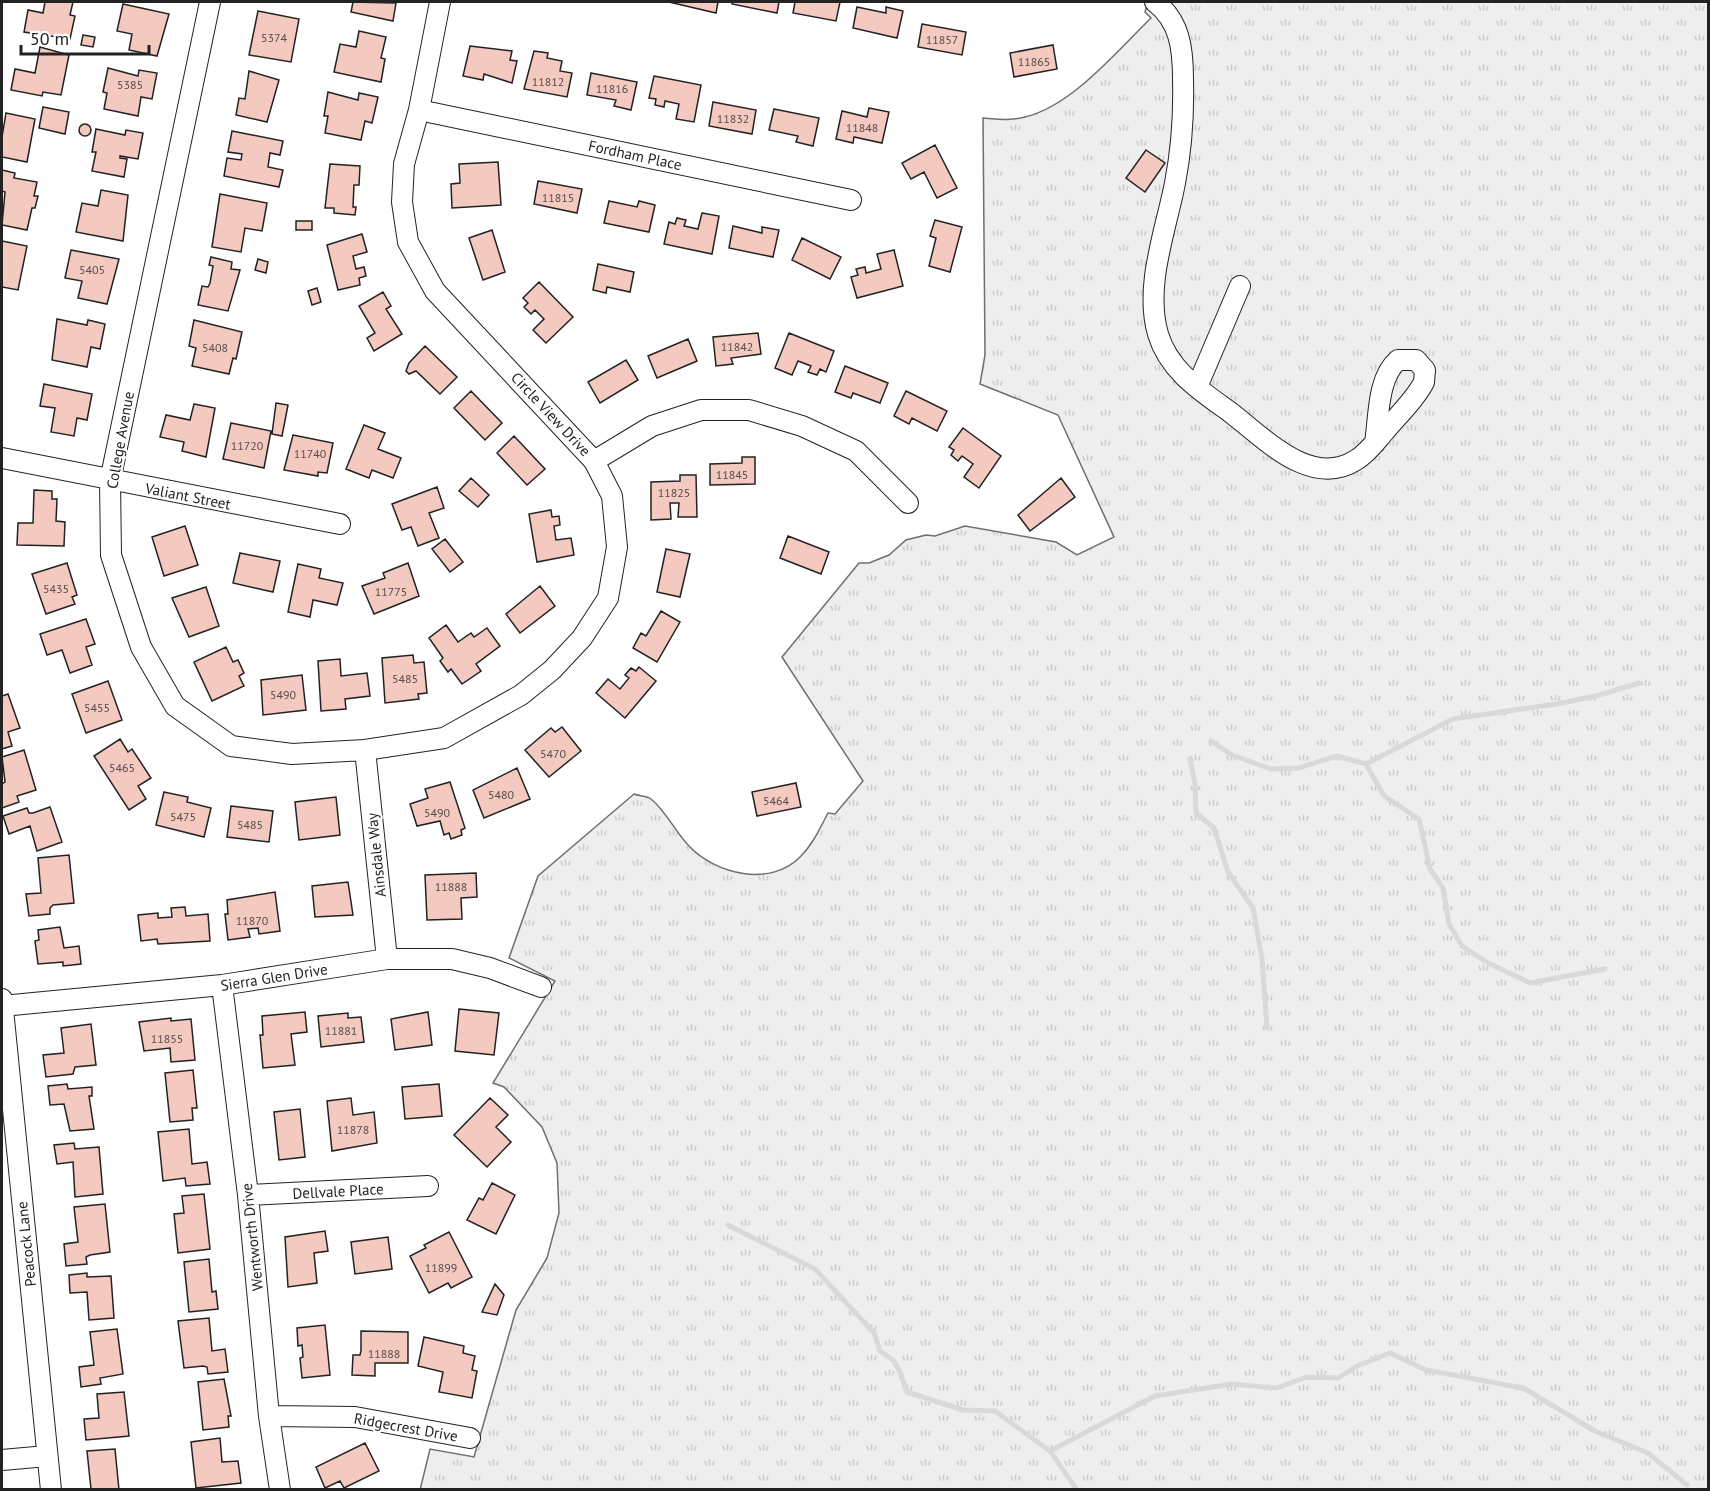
<svg xmlns="http://www.w3.org/2000/svg" width="1710" height="1491" viewBox="0 0 1710 1491" font-family="'PT Sans',sans-serif">
<style>
.grass{fill:url(#grass-tufts);stroke:#6f6f6f;stroke-width:1.5}
.lines{fill:none;stroke-linecap:round;stroke-linejoin:round}
.stream{stroke:#d9d9d9;stroke-width:5}
.building{fill:#f3c9c0;stroke:#222;stroke-width:1.5}
.minor-casing{stroke:#222;stroke-width:22}
.minor{stroke:#fff;stroke-width:20}
.labels{text-anchor:middle;dominant-baseline:central;stroke-width:4.5;stroke-linejoin:round;paint-order:stroke}
.number-label{font-size:12px;fill:#564c4a}
.street-label{font-size:15px;fill:#222;stroke:#fff}
</style>
<defs>
<pattern id="grass-tufts" width="24" height="20" patternUnits="userSpaceOnUse" patternTransform="scale(1.5)"><rect width="24" height="20" fill="#eee"/><path d="M3 7l-1-3M5 7V3M7 7l1-3M15 17l-1-3M17 17v-4M19 17l1-3" fill="none" stroke="#ccc"/></pattern>
</defs>
<rect width="100%" height="100%" fill="#fff"/>
<path class="grass" d="M1148,2H1708V1489L420,1490L430,1449L474,1457L516,1310L547,1258L559,1213L557,1163L542,1127L504,1087L493,1083L555,981L509,958L538,876L634,794C639,796 647,796 651,799C666,811 676,833 689,846C715,874 771,888 801,856C813,844 820,828 828,813L835,814L863,781L782,657L859,563H869L889,555L906,540L926,535L935,536L965,526L1056,542L1077,555L1114,537L1058,415L980,384L985,355L983,118C997,119 1012,121 1025,117C1072,106 1117,51 1151,18L1145,12Z"/>
<g class="lines">
<path class="stream" d="M1211,741L1232,755L1271,769L1298,768L1337,756L1366,764L1453,719L1556,704L1596,696L1639,683
M1190,759L1195,784L1196,813L1214,828L1228,872L1253,908L1262,959L1267,1027
M1366,764L1384,796L1419,819L1430,869L1443,888L1449,924L1462,946L1488,963L1530,983L1605,969
M728,1225L815,1269L874,1333L880,1351L894,1361L900,1372L907,1392L963,1410L995,1411L1050,1451L1155,1396L1232,1384L1276,1388L1307,1377L1338,1378L1357,1366L1390,1353L1426,1370L1523,1388L1595,1431L1648,1453L1687,1485
M1050,1451L1077,1490"/>
</g>
<path class="building" d="M45,2H73L70,15L75,16L70,39L24,32L28,10L43,13Z
M353,2L396,3L393,21L351,12Z
M669,2H718L716,13Z
M732,2H779L777,13L732,4Z
M795,2H840L836,21L793,13Z
M123,4L169,14L157,56L129,50L132,34L117,31Z
M857,7L886,13V7L903,11L897,38L853,28Z
M258,11L299,19L291,62L249,55Z
M922,24L966,32L962,55L918,47Z
M359,31L386,37L381,58L385,59L381,82L334,72L340,44L356,47Z
M83,35L95,37L93,47L81,45Z
M1053,45L1057,69L1014,77L1010,53Z
M470,46L512,51L510,60L517,61L512,83L484,74L483,80L463,76Z
M40,47L69,55L61,95L43,92L42,96L11,90L15,69L35,73Z
M534,51L548,53L547,58L562,61L560,71L572,73L567,97L524,89Z
M108,68L138,76L139,70L157,73L152,99L141,97L138,116L104,109L107,93L103,92Z
M249,71L279,80L267,122L236,115L239,98L245,99Z
M591,73L637,82L631,110L614,106L616,100L587,95Z
M654,76L701,85L694,122L676,119L679,104L665,101L664,107L655,105L656,99L649,98Z
M328,92L358,100L359,93L378,97L372,123L365,121L361,140L325,133L328,116H324Z
M713,102L756,110L752,134L709,126Z
M43,107L69,112L65,134L39,128Z
M869,108L889,112L882,143L854,137L853,143L836,139L842,111L867,117Z
M774,109L819,118L813,146L796,142L798,136L769,130Z
M6,113L35,119L27,162L2,157V137Z
M79 130a6 6 0 1 1 12 0a6 6 0 1 1-12 0Z
M96,129L125,135L126,130L143,133L138,159L120,156V158L127,159L124,177L92,171L96,152H92Z
M232,131L283,141L280,155L270,153L268,167L283,170L279,187L224,176L227,158L241,160L242,154L228,152Z
M935,145L957,188L937,198L924,172L911,179L902,163Z
M1146,150L1165,163L1145,192L1126,178Z
M498,162L501,205L452,208L451,184L460,183L459,164Z
M330,164L360,166L359,185H354L353,207H356L355,215L334,213V208H325Z
M2,170L15,173L14,178L37,182L34,196H38L35,208H32L27,230L2,225L5,192L2,191Z
M538,181L582,189L577,213L534,204Z
M101,190L128,195L123,241L76,232L82,203L98,206Z
M220,194L267,203L262,231L245,228L241,252L212,247Z
M609,201L637,207L639,201L655,205L649,232L604,223Z
M702,213L719,216L712,254L664,244L669,222L675,224L677,218L686,220L684,226L698,229Z
M935,220L962,227L950,272L929,266L936,238L930,236Z
M296,221H312V230H296Z
M733,226L762,233V227L779,230L773,257L729,248Z
M492,230L505,272L483,280L469,238Z
M362,234L367,252L353,256L356,269L364,267L366,276L359,278L360,285L338,290L327,245Z
M802,238L841,257L830,279L792,260Z
M2,241L27,246L18,290L2,287Z
M71,250L119,259L107,304L78,298L82,281L65,278Z
M894,250L903,286L857,298L851,277L858,275L856,269L865,267L866,273L881,269L877,254Z
M211,257L232,262L231,269L240,270L228,311L198,305L202,286L208,287L210,283L213,266L209,265Z
M258,259L268,262L266,273L255,270Z
M598,264L634,272L630,292L607,287L606,293L593,290Z
M539,282L573,317L546,343L533,330L544,319L535,310L531,314L524,307L528,303L523,298Z
M317,288L321,302L312,305L308,291Z
M383,292L391,306L386,309L402,334L374,351L367,338L375,333L359,306Z
M57,319L87,325L88,320L105,324L100,349L91,347L87,367L52,360Z
M194,320L242,332L236,359L233,358L229,374L192,366L196,348L189,346Z
M758,333L761,354L731,358L733,364L716,366L713,337Z
M789,333L834,351L826,372L820,369L817,375L808,372L811,366L798,361L792,375L775,368Z
M688,339L697,361L657,378L648,356Z
M425,346L457,377L440,394L416,371L409,374L406,371L409,363Z
M626,360L638,380L600,403L588,382Z
M845,366L888,383L880,403L853,393L851,398L835,392Z
M44,384L92,394L87,420L77,418L74,436L51,432L55,408L40,406Z
M471,391L502,423L485,440L454,408Z
M906,391L947,411L937,431L912,418L909,424L894,416Z
M276,403L288,405L282,436L272,434Z
M194,404L215,408L206,457L182,451L184,442L160,437L166,415L190,420Z
M231,423L271,431L264,468L223,459Z
M364,425L385,433L378,449L401,458L393,478L372,470L369,478L346,469Z
M963,428L1001,456L979,488L964,477L973,464L962,456L958,461L951,455L954,450L949,447Z
M293,435L333,443L327,473L318,472V476L284,470Z
M514,436L545,469L527,485L497,453Z
M742,457H755V484L710,485V464L742,463Z
M680,475H696L697,517H678L679,503H670L671,519L651,520V482L680,481Z
M471,478L489,495L478,507L459,491Z
M1061,478L1075,497L1030,531L1018,515Z
M437,487L444,508L429,513L439,538L418,546L411,527L402,530L392,504Z
M34,490L52,491V499H57L56,521L65,522L64,546L17,545L18,523H33Z
M551,510L552,517L559,516L560,525L554,526L556,540L571,538L574,555L537,562L529,514Z
M185,526L198,565L164,576L152,537Z
M788,536L829,552L821,574L780,558Z
M445,539L463,562L450,572L432,549Z
M666,549L690,554L680,597L657,592Z
M240,553L280,561L273,592L233,583Z
M67,563L77,595L72,597L75,604L46,614L32,574Z
M408,563L419,596L374,614L362,586L385,578L383,573Z
M298,564L321,569L319,578L343,583L337,605L313,600L310,617L288,612Z
M540,586L555,606L520,633L506,614Z
M206,587L219,626L189,637L172,598Z
M661,611L680,622L657,662L633,648L641,633L646,636Z
M86,619L95,644L86,647L92,665L70,673L62,650L47,655L40,634Z
M446,625L458,642L471,633L474,637L487,628L500,646L476,664L481,671L462,684L451,669L448,672L440,661L443,658L429,638Z
M226,647L233,662L238,660L244,673L239,676L244,686L212,701L194,662Z
M413,655L414,663L424,662L427,693L418,694L419,699L385,703L382,658Z
M340,659L341,676L367,673L370,696L345,699L346,709L321,711L318,661Z
M639,667L656,681L625,718L596,693L608,679L620,689L629,678L625,675L631,668L636,671Z
M302,675L306,710L263,715L261,680Z
M108,681L122,720L86,733L72,694Z
M8,694L20,728L8,732L12,746L2,749V696Z
M562,727L581,751L549,777L525,750L551,728L555,732Z
M120,739L128,752L132,749L151,778L138,786L146,799L129,810L94,756Z
M24,750L36,790L17,796L19,802L2,808V784L5,782L2,757Z
M517,768L530,799L484,818L473,790Z
M450,782L465,828L461,830L462,835L451,839L449,833L444,835L440,821L417,826L410,804L428,798L425,789Z
M796,783L801,807L757,816L752,792Z
M164,792L188,797L187,802L211,808L204,837L156,825Z
M336,797L340,835L299,840L295,802Z
M231,806L273,811L269,842L227,837Z
M50,807L62,842L37,851L30,826L9,834L3,816L27,808L29,813H33Z
M69,855L74,903L53,905L50,908V914L29,916L26,894L41,893L38,858Z
M476,873L477,897L461,898L462,919L427,920L425,875Z
M348,882L353,915L315,917L312,886Z
M275,892L280,931L259,934L258,928L248,929L250,937L228,940L225,914H228L227,900Z
M185,907L186,916L208,914L210,941L158,944L157,939L141,941L138,915L158,913V918L172,917L171,908Z
M60,927L64,948L79,946L81,964L63,966V962L38,964L35,941L39,940L38,930Z
M459,1009L499,1013L494,1055L455,1051Z
M305,1012L307,1032L291,1034L295,1065L263,1068L260,1035H263L262,1016Z
M428,1012L432,1045L395,1050L391,1019Z
M348,1013V1018L361,1017L364,1042L321,1047L318,1016Z
M171,1018V1021L191,1019L195,1060L171,1062L170,1048L144,1051L139,1022Z
M91,1024L96,1065L75,1067L73,1074L46,1077L43,1055L64,1053L61,1028Z
M193,1070L197,1108H192L193,1120L170,1122L165,1073Z
M67,1084L68,1089L92,1087V1096H89L94,1129L70,1131L64,1104L50,1105L48,1086Z
M439,1084L442,1116L405,1119L402,1087Z
M351,1098L353,1115L374,1112L377,1143L332,1151L327,1101Z
M490,1098L508,1115L496,1127L511,1142L487,1167L454,1135Z
M300,1109L305,1157L279,1160L274,1112Z
M189,1129L192,1164L207,1162L210,1184L186,1186L185,1178L163,1181L158,1132Z
M74,1143L75,1149L99,1147L103,1194L75,1197L73,1162L57,1164L54,1145Z
M492,1183L515,1195L496,1234L467,1220L479,1198L483,1200Z
M204,1194L210,1249L178,1253L174,1214L184,1213L182,1196Z
M105,1204L110,1252L90,1255L86,1257L87,1264L66,1266L64,1244L78,1242L74,1207Z
M325,1231L328,1251L314,1253L317,1283L288,1287L285,1237Z
M449,1232L472,1277L451,1288L448,1283L429,1293L410,1256L426,1248L424,1245Z
M388,1237L392,1269L355,1274L351,1242Z
M209,1259L212,1292L216,1291L218,1309L189,1312L184,1262Z
M87,1273V1277L111,1276L114,1318L89,1320L87,1292L70,1293L69,1275Z
M495,1284L504,1295L497,1315L482,1312Z
M209,1318L212,1351L225,1349L228,1372L208,1374L207,1367L203,1366L184,1368L178,1321Z
M325,1325L330,1375L302,1378L300,1358L303,1357L302,1345L298,1346L297,1328Z
M117,1329L123,1374L100,1378L101,1384L81,1387L79,1367L94,1365L90,1332Z
M361,1331L408,1332V1363H375V1376L352,1375L353,1355H360L361,1351Z
M424,1337L464,1346L463,1353L475,1356L472,1370L477,1371L472,1398L439,1392L443,1372L418,1366Z
M224,1379L231,1416H228L229,1427L203,1430L198,1382Z
M124,1392L129,1436L86,1440L84,1419L99,1418L97,1394Z
M220,1438L222,1462L238,1461L241,1483L196,1488L191,1442Z
M365,1443L379,1471L344,1488L340,1481L325,1488L316,1467Z
M115,1449L119,1490L91,1489L87,1451Z"/>
<g class="lines">
<defs>
<path id="minor" d="M210,2L110,481L111,555L141,647L175,706L231,746L292,754L365,750L444,738L521,695L552,670L582,638L608,598L617,547L612,496L594,461L435,291L408,242L402,202L404,164L419,110L440,2
M1155,2C1180,21 1183,49 1183,79C1184,116 1182,147 1175,183C1166,230 1144,286 1158,334C1169,371 1201,391 1230,412C1264,438 1311,489 1356,460C1368,453 1376,441 1385,431C1398,415 1415,400 1424,382L1425,370L1416,360H1398C1377,378 1379,418 1375,443
M419,110L851,200
M1197,387L1240,286
M2,458L340,524
M594,461L652,426L701,410H749L802,426L856,451L908,503
M365,750L387,959
M222,985L248,1195L269,1416L280,1490
M2,999L51,1490
M2,1006L222,985L387,959H452L490,968L541,987
M248,1195L428,1186
M269,1416L355,1417L470,1438
M2,1460L47,1456"/>
</defs>
<use href="#minor" class="minor-casing"/>
<use href="#minor" class="minor"/>
</g>
<g class="labels">
<g class="number-label">
<text x="274" y="37">5374</text>
<text x="942" y="39">11857</text>
<text x="1034" y="61">11865</text>
<text x="548" y="81">11812</text>
<text x="130" y="84">5385</text>
<text x="612" y="88">11816</text>
<text x="733" y="118">11832</text>
<text x="862" y="127">11848</text>
<text x="558" y="197">11815</text>
<text x="92" y="269">5405</text>
<text x="737" y="346">11842</text>
<text x="215" y="347">5408</text>
<text x="247" y="445">11720</text>
<text x="310" y="453">11740</text>
<text x="732" y="474">11845</text>
<text x="674" y="492">11825</text>
<text x="56" y="588">5435</text>
<text x="391" y="591">11775</text>
<text x="405" y="678">5485</text>
<text x="283" y="694">5490</text>
<text x="97" y="707">5455</text>
<text x="553" y="753">5470</text>
<text x="122" y="767">5465</text>
<text x="501" y="794">5480</text>
<text x="776" y="800">5464</text>
<text x="437" y="812">5490</text>
<text x="183" y="816">5475</text>
<text x="250" y="824">5485</text>
<text x="451" y="886">11888</text>
<text x="252" y="920">11870</text>
<text x="341" y="1030">11881</text>
<text x="167" y="1038">11855</text>
<text x="353" y="1129">11878</text>
<text x="441" y="1267">11899</text>
<text x="384" y="1353">11888</text>
</g>
<g class="street-label">
<text transform="translate(635 155) rotate(12)">Fordham Place</text>
<text transform="translate(551 414) rotate(47)">Circle View Drive</text>
<text transform="translate(120 440) rotate(-80)">College Avenue</text>
<text transform="translate(188 496) rotate(11)">Valiant Street</text>
<text transform="translate(376 855) rotate(-96)">Ainsdale Way</text>
<text transform="translate(274 977) rotate(-9)">Sierra Glen Drive</text>
<text transform="translate(338 1191) rotate(-3)">Dellvale Place</text>
<text transform="translate(252 1237) rotate(-96)">Wentworth Drive</text>
<text transform="translate(26 1244) rotate(-96)">Peacock Lane</text>
<text transform="translate(406 1427) rotate(10)">Ridgecrest Drive</text>
</g>
</g>
<rect width="1710" height="1491" fill="none" stroke="#222222" stroke-width="6"/>
<path d="M21 45v9h128v-9" fill="none" stroke="#222222" stroke-width="3"/>
<text x="30" y="45" font-size="18" fill="#222222" stroke="#ffffff" stroke-width="4.5" paint-order="stroke">50 m</text>
</svg>
